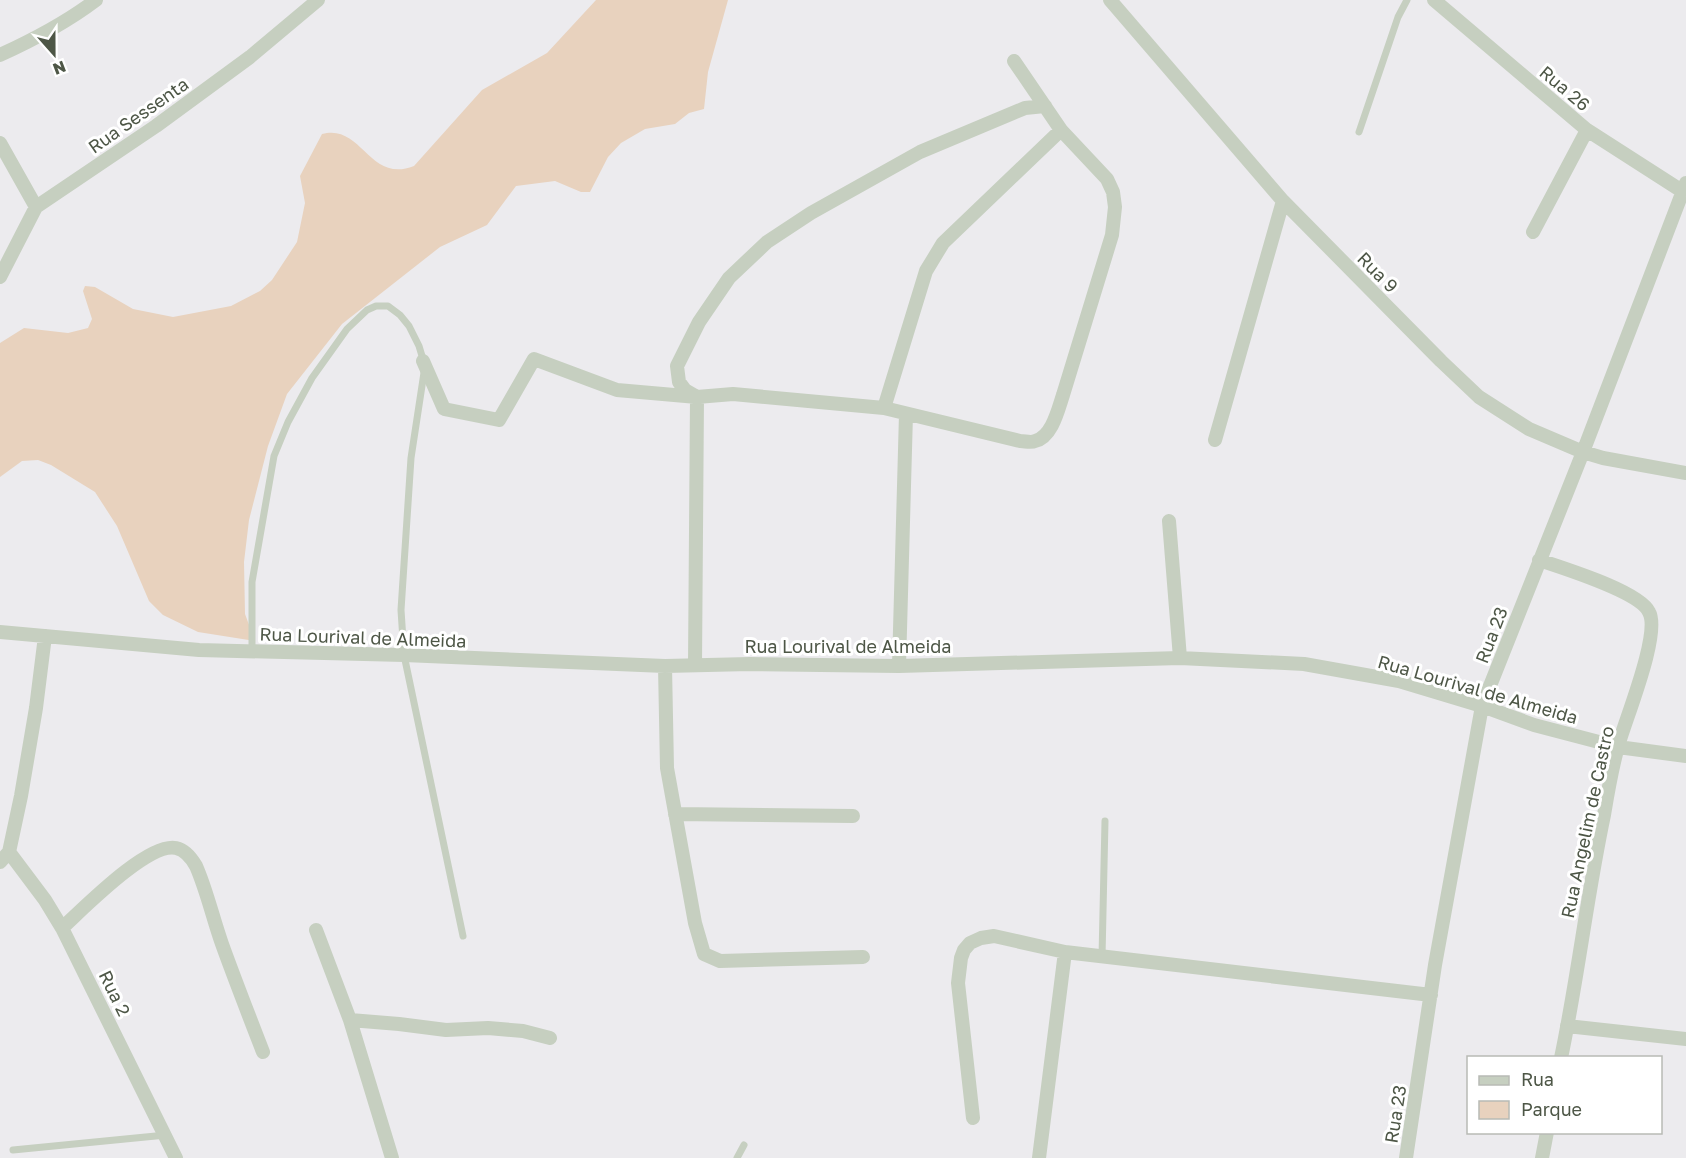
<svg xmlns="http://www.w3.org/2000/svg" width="1686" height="1158" viewBox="0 0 1686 1158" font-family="'Golos Text',sans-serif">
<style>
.green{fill:#e8d2be}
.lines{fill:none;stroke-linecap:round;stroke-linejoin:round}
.service{stroke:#c6cfc0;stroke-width:7}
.minor{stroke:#c6cfc0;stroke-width:14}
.labels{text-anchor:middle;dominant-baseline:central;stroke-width:6;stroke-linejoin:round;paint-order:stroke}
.street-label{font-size:18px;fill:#4d5646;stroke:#fff}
</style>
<rect width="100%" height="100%" fill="#ecebee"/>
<path class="green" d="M596,0H728L708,72L704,109L689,113L675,124L645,129L621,143L608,157L590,192H581L555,181L516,186L487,225L440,247L342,324L287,394L268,446L249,520L244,562L245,614L255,641L198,632L163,615L149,601L117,526L95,492L51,465L38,460L22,461L0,477V343L24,328L68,333L88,328L92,319L83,291L85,286L95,287L133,309L173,317L231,306L260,291L272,280L297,242L305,203L300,176L322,134C362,123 369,184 414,166L482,90L547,53Z"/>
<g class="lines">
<path class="service" d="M1359,132L1398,17L1407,0
M252,652V582L274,456L288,422L312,378L347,329L367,310L376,306H388L400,315L409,326L419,346L425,366L411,458L401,610L404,655L463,936
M1102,957L1105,821
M13,1150L166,1135
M737,1158L744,1145"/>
<path class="minor" d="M1110,0L1283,201L1441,361L1479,397L1529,429L1583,452L1603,458L1686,473
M1434,0L1587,130L1682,191
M0,55C33,40 67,22 96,0
M1014,61L1061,130L1107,179L1113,192L1115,207L1112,235L1063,395C1058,410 1052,437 1035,441C1031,443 1025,441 1020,441L884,408L733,394L697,397L685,390L679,382L677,366L699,322L729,278L767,242L811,213L920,152L1025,108L1045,106
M0,143L36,207
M1533,232L1587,130
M0,277L36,207L156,126L250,57L318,0
M423,361L444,409L499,420L534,359L617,390L697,397L695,665
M884,408L926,271L943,243L1061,130
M1215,440L1283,201
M1169,521L1180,658
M1539,560C1562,568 1639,591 1649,612C1661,633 1626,718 1619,743C1612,766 1608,791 1604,815C1587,895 1578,977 1561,1058
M0,632L199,650L404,655L665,666L750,664L899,666L1180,658L1304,664L1399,681L1482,706L1534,725L1618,747L1686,756
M665,666L667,768L695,923L704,954L720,961L863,957
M899,666L906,414
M675,814L853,816
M9,852L45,900L62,928L176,1158
M0,862L9,852L21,796L36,708L45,636
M62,928C83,909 148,842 176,848C185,850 192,859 196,866C207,891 213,919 222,944C235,980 249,1016 263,1052
M316,930L350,1020L392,1158
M350,1020L399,1024L446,1030L488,1028L523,1031L550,1038
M1567,1026L1686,1039
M973,1118L958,983L961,958L964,950L970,943L981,938L994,936L1065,952L1431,995
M1039,1158L1065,952
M1406,1158L1435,965L1482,706L1583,452L1686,183
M1542,1158L1547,1132"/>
</g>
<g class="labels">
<g class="street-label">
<text transform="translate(1565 88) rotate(40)">Rua 26</text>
<text transform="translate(138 115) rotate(-35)">Rua Sessenta</text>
<text transform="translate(1378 272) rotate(45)">Rua 9</text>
<text transform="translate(1491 635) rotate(-69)">Rua 23</text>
<text transform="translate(363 637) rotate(2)">Rua Lourival de Almeida</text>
<text x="848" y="646">Rua Lourival de Almeida</text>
<text transform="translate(1478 689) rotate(16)">Rua Lourival de Almeida</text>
<text transform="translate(1587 822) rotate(-78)">Rua Angelim de Castro</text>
<text transform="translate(115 993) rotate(64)">Rua 2</text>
<text transform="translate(1395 1114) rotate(-81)">Rua 23</text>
</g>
</g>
<rect x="1467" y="1056" width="195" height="78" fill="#ffffff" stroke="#b8bbb5" stroke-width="1.5"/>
<rect x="1479" y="1076" width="30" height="9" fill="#c6cfc0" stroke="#b8bbb5" stroke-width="1.5"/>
<text x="1521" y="1086" font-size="18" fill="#4d5646">Rua</text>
<rect x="1479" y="1101" width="30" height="18" fill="#e8d2be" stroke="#b8bbb5" stroke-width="1.5"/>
<text x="1521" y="1116" font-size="18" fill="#4d5646">Parque</text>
<g transform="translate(54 54) rotate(159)" stroke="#ffffff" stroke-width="4.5" paint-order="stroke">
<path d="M0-4.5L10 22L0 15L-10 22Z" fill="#4d5646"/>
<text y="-9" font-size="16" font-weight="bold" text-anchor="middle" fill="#4d5646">N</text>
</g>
</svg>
